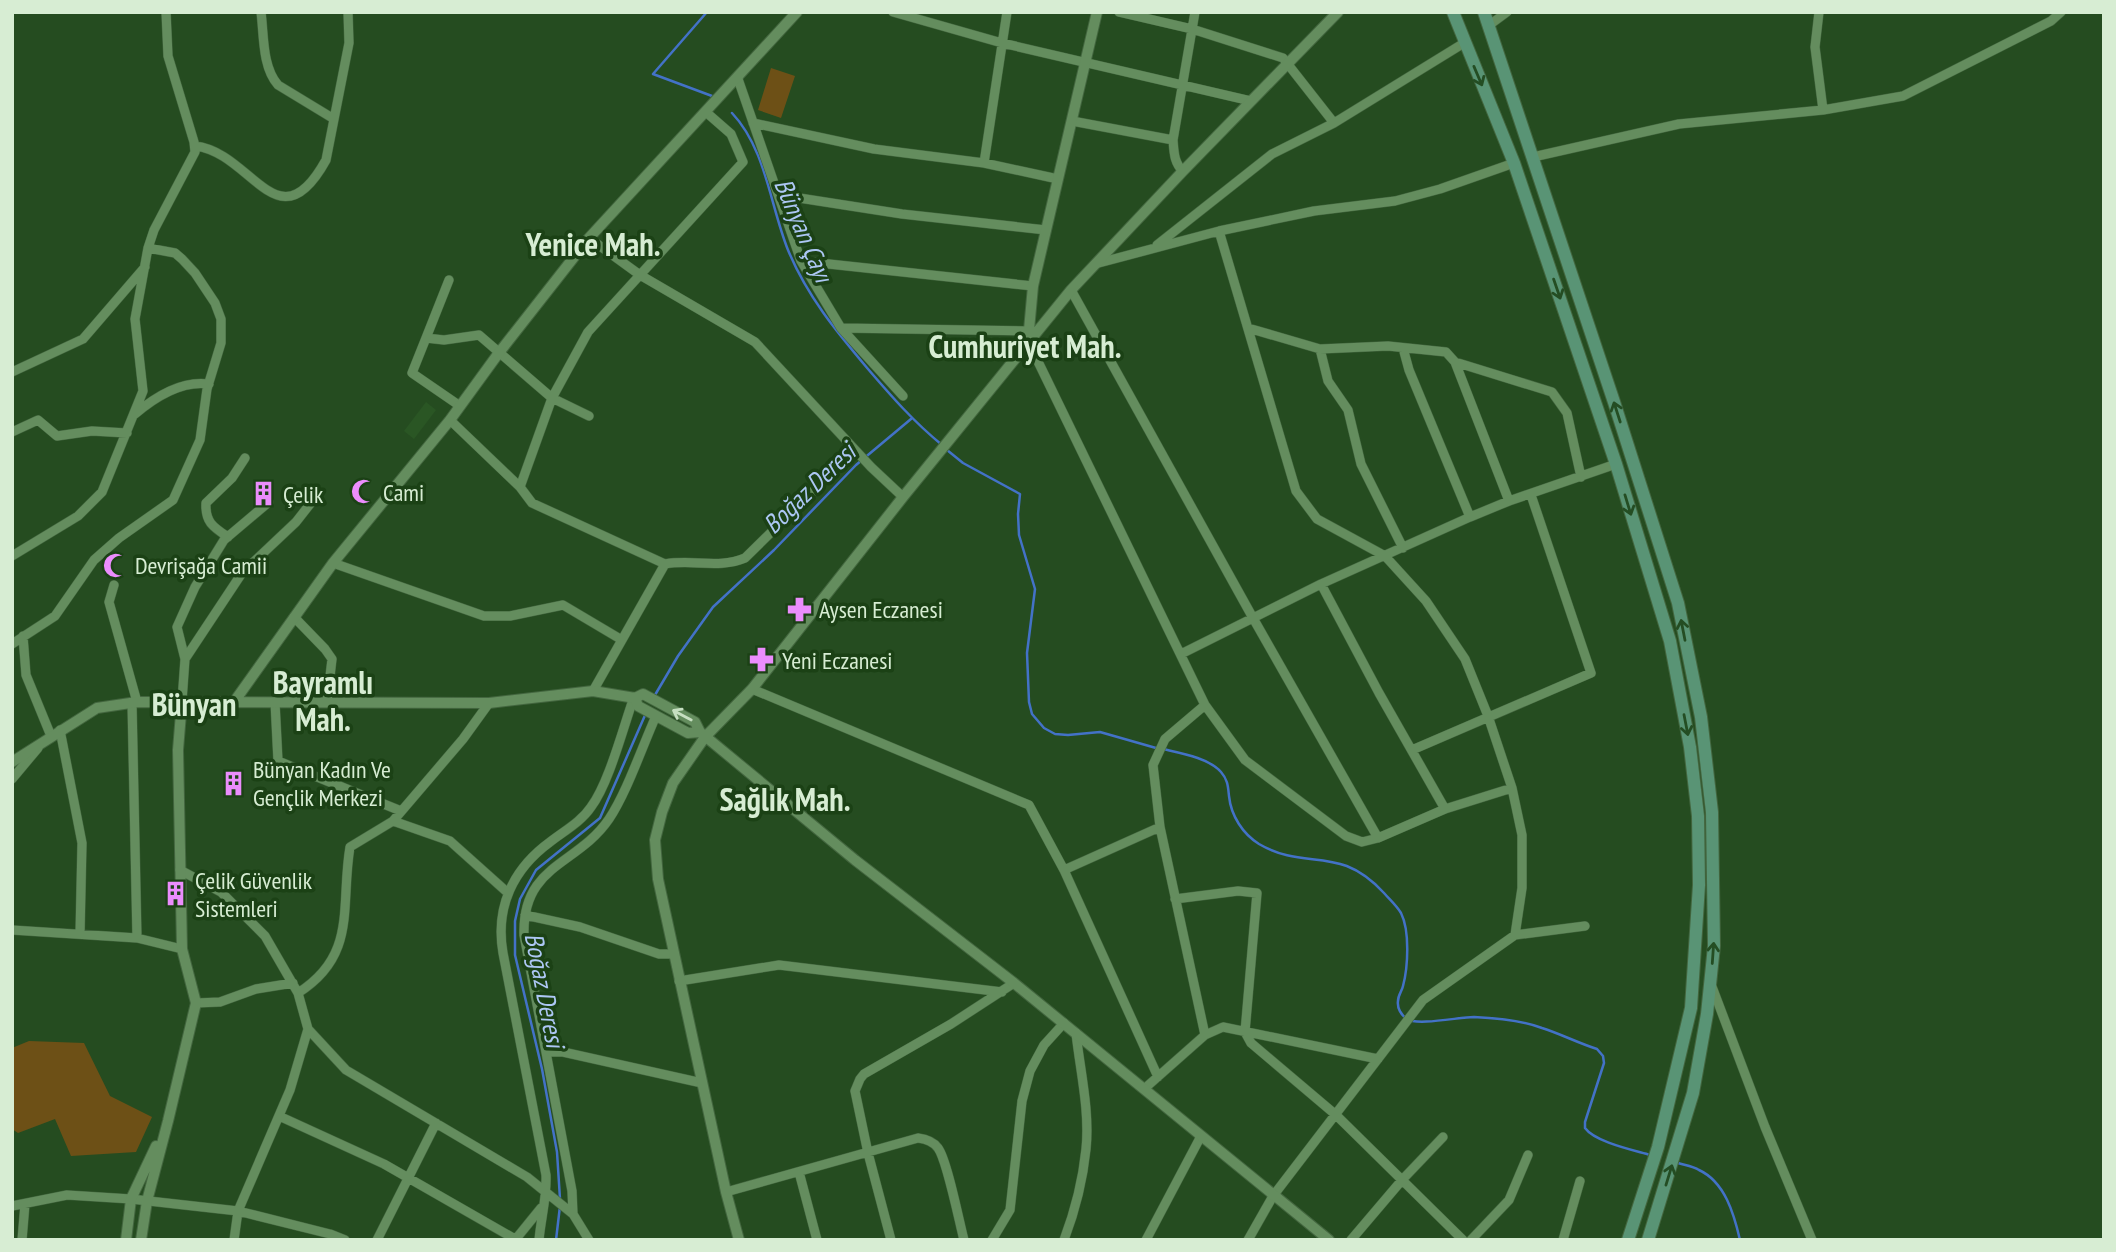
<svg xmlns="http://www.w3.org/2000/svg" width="2116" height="1252" viewBox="0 0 2116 1252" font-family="'PT Sans Narrow',sans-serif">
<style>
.built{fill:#2a5624}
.green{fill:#6d5016}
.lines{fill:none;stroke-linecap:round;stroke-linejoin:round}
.stream{stroke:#4372c7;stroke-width:2.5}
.minor-casing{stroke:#43663f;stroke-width:10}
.tertiary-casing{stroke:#43663f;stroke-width:12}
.secondary-casing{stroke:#43663f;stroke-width:14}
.minor{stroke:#648d5e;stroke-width:9}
.tertiary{stroke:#648d5e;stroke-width:10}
.secondary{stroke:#599475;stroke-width:12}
.oneway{stroke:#244d23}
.oneway2{stroke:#c6dfc1}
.labels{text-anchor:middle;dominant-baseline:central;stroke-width:7;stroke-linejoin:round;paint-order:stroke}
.poi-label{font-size:24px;fill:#d7edd3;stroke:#1b4115;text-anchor:start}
.water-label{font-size:26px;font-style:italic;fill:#adc7f4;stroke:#1b4115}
.district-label{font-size:32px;font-weight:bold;fill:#d7edd3;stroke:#1b4115}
</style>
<rect width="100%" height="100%" fill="#254c20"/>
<path class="built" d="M426,402L436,410L414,439L404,431Z"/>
<path class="green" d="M771,68L795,76L781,118L758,110Z
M29,1041L84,1043L110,1096L152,1117L136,1152L71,1156L55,1119L18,1133L12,1129V1048Z"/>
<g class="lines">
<path class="stream" d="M707,12L653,74L712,96
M732,113C766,149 770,205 788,250C807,296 836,331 868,369C892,397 913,421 942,445
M947,450L963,463L1020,494L1018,514L1019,535L1035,589L1027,653L1029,702L1032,714L1044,728L1055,734L1068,735L1100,732L1156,748
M655,695L678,656L713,607L774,550L856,465L911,419
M1163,749C1180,753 1209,758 1221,772C1228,780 1228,787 1229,796C1231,816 1243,834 1259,844C1307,872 1338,843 1384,893C1390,900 1396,905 1401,913C1410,931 1408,967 1403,986C1402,991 1398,995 1398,1001C1397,1008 1401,1015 1407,1019C1417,1026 1460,1017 1474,1017C1497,1018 1521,1020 1542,1028C1561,1034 1578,1043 1597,1049L1603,1056L1604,1063L1585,1122V1128C1595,1142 1633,1150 1650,1155
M1678,1163C1684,1165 1693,1166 1699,1170C1725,1182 1734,1214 1740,1240
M560,1199L557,1152L542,1069L515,955V921L520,899L536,870L600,818L646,713
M556,1240L560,1206"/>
<defs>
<path id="minor" d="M261,12C264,35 262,67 278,85L334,119
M893,12L1002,43L1251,101
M1119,12L1192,29L1283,58L1334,123
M1488,26L1507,12
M738,79L801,261L841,328L903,396
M1823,110L1903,96L2051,21L2061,12
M1072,121L1173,140C1174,152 1174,163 1183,171
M753,123L874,149L984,163L1058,179
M1173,140L1195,12
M195,146C252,152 278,247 326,160L349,43L348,12
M1533,157L1679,124L1823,110L1815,47L1819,12
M984,163L1007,12
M780,195L902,214L1046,230
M1219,231L1296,491L1317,519L1385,556L1426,601L1465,659L1488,716L1512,788L1522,835V888L1515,935
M589,238L640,275L755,342L871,467L903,497
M1157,245L1272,154L1334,123L1464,43
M801,261L1033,286
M1095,264L1219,231L1314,211L1395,201L1440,189L1514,163
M449,280L426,338L444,340L479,335L552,398L589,416
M1071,290L1253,618L1378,838
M841,328L1029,331
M1248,328L1320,349L1388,346L1446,352L1455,362L1509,501
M426,338L412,373L460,406
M1028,341L1205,705L1245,760L1346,836L1362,842L1378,838L1445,809L1512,788
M1403,348L1409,370L1470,517
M1320,349L1328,381L1348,410L1361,464L1403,548
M1455,362L1552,392L1567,413L1581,477
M12,372L83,339L145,267
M135,414C155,397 181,380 209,384
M450,420L520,487
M12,432L38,420L57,436L92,431L127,433
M228,537C213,527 205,522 206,503L232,478L245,458
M12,556L78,516L102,492L143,391L135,319L148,248L154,230L195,152L194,142L168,56L166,12
M333,563L484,616H510L563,605L622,640
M665,564C692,559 719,569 745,558L855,450
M1321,584L1379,693L1445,809
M114,585L109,602L137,702
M294,617L325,649L332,659L327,702
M23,636L26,675L51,736
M12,644L55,616L94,560L119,538L173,500L200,440L207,389L221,343V319L215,303L195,273L182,259L175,253L148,248
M1181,654L1321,584L1470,517L1509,501L1616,464
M185,659L177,627L195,587L224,540L269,502
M752,689L1029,805L1064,870L1158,1077
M593,691L665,564L532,503L520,487L552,398L588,332L743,162L731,134L707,113
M182,701L185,659L242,573L296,522L314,499
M275,702L278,761L401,811
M132,703L137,938
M60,730L82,843L80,934
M1412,750L1591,673L1531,495
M12,779L38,748
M393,821L450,841L508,893
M180,870L221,892L265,936L298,993L308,1029L346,1070L527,1177L573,1214L589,1240
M1064,870L1160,827
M1175,899L1238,891L1257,893L1245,1032L1251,1043L1336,1115L1463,1240
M525,915L580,927L659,954H673
M12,930L137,938L182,949
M679,981L779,965L1002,992
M1711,984L1765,1127L1812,1240
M298,993C358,955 340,906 350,847L393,821L463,739L489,703
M196,1003L220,1002L256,989L293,983
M1205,1035L1160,827L1153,765L1165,739L1205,705
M547,1052H563L702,1083
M1144,1089L1205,1035L1223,1027L1378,1059
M279,1116L384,1164L515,1239
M799,1172L817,1240
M726,1192L918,1138C926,1139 933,1141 938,1148C947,1160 959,1221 964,1240
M12,1206L67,1195L131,1199L238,1211L330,1234L345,1240
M573,1214L572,1191L524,935C522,864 577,866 609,819C627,792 642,747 656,716
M22,1240L25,1204
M234,1240L238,1211L290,1090L308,1029
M377,1240L436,1123
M515,1240L541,1208
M539,1240C541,1218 547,1197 546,1175L503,953C495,907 513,869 550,842C564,831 581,822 591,807C609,783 623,728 634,697
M891,1240L868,1153L855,1091L860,1079L864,1074L951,1024L1014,983
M992,1240L1010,1210L1022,1101L1030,1071L1044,1045L1064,1023
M1064,1240C1075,1211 1083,1179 1086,1149C1090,1111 1080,1070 1076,1033
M1146,1240L1201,1136
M1248,1240L1273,1196L1423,1000L1515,935L1585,926
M1351,1240L1402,1180L1443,1137
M1471,1240L1509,1200L1528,1155
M1563,1240L1580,1181"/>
<path id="tertiary" d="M1028,341L1033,286L1097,12
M635,698L638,706L688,733L700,732
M234,702L333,563L450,420L498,354L589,238L797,12
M12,762L97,708L137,702L489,703L593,691L635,698L643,694L695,722L700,732L855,860L1014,983L1329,1240
M126,1240L131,1199L156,1146
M141,1240L147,1201L168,1121L196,1003L182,949L178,750L182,701
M739,1240L726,1192L658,879L655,840L662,812L673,783L705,737L752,689L903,497L1071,290L1183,171L1338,12"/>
<path id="secondary" d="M1453,12L1514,163L1616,464L1670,641L1690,747L1698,816L1699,885L1691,1008L1658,1147L1628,1240
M1484,12L1614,402L1678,603L1701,717L1712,812L1714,946L1707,1014L1693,1093L1648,1240"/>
</defs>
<use href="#minor" class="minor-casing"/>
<use href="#tertiary" class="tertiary-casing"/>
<use href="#secondary" class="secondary-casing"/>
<use href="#minor" class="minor"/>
<use href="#tertiary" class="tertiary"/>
<use href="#secondary" class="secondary"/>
</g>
<defs><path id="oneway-shaft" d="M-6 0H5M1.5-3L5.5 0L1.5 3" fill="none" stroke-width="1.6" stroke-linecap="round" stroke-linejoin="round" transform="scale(1.75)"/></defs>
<g class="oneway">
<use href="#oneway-shaft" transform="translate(1478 76) rotate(67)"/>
<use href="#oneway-shaft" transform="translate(1557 289) rotate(71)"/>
<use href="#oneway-shaft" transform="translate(1617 412) rotate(-108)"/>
<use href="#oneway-shaft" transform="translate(1628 505) rotate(73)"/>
<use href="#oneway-shaft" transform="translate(1683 630) rotate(-101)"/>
<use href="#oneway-shaft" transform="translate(1686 725) rotate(79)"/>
<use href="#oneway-shaft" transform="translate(1713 953) rotate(-86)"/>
<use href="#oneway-shaft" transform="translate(1669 1175) rotate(-73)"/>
</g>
<use class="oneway2" href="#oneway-shaft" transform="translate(682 715) rotate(-152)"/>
<defs>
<symbol id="mosque-bare" viewBox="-9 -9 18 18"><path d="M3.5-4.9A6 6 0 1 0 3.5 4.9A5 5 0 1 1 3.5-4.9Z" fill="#eb8dfc" stroke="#1b4115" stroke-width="2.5" paint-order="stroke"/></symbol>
<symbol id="building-bare" viewBox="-9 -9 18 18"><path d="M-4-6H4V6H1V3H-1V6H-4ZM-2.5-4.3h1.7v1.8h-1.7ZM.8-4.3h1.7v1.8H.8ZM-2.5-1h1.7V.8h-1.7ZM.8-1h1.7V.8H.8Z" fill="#eb8dfc" stroke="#1b4115" stroke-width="2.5" paint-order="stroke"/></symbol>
<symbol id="pharmacy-bare" viewBox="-9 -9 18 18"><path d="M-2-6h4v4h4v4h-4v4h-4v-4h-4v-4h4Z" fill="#eb8dfc" stroke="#1b4115" stroke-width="2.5" paint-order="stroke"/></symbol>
</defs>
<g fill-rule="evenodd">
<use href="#mosque-bare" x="346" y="474" width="35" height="35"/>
<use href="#building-bare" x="246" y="476" width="35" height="35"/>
<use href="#mosque-bare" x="98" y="548" width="35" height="35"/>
<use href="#pharmacy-bare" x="782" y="592" width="35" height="35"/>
<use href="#pharmacy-bare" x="744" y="642" width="35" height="35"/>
<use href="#building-bare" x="216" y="766" width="35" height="35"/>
<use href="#building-bare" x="158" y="876" width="35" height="35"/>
</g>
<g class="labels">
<g class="poi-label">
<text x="383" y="492">Cami</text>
<text x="283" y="494">Çelik</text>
<text x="135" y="565">Devrişağa Camii</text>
<text x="819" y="609">Aysen Eczanesi</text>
<text x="782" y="660">Yeni Eczanesi</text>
<text x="253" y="769">Bünyan Kadın Ve<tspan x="253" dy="28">Gençlik Merkezi</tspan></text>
<text x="195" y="880">Çelik Güvenlik<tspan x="195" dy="28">Sistemleri</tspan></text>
</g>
<g class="water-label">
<text transform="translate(804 230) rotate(67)">Bünyan Çayı</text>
<text transform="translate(809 488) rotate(-44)">Boğaz Deresi</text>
<text transform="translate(545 990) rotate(79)">Boğaz Deresi</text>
</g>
<g class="district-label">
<text x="593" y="244">Yenice Mah.</text>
<text x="1025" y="346">Cumhuriyet Mah.</text>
<text x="323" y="682">Bayramlı<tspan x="323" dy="37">Mah.</tspan></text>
<text x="194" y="704">Bünyan</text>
<text x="785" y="799">Sağlık Mah.</text>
</g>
</g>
<rect width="2116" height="1252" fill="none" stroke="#d7edd3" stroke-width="28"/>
</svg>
